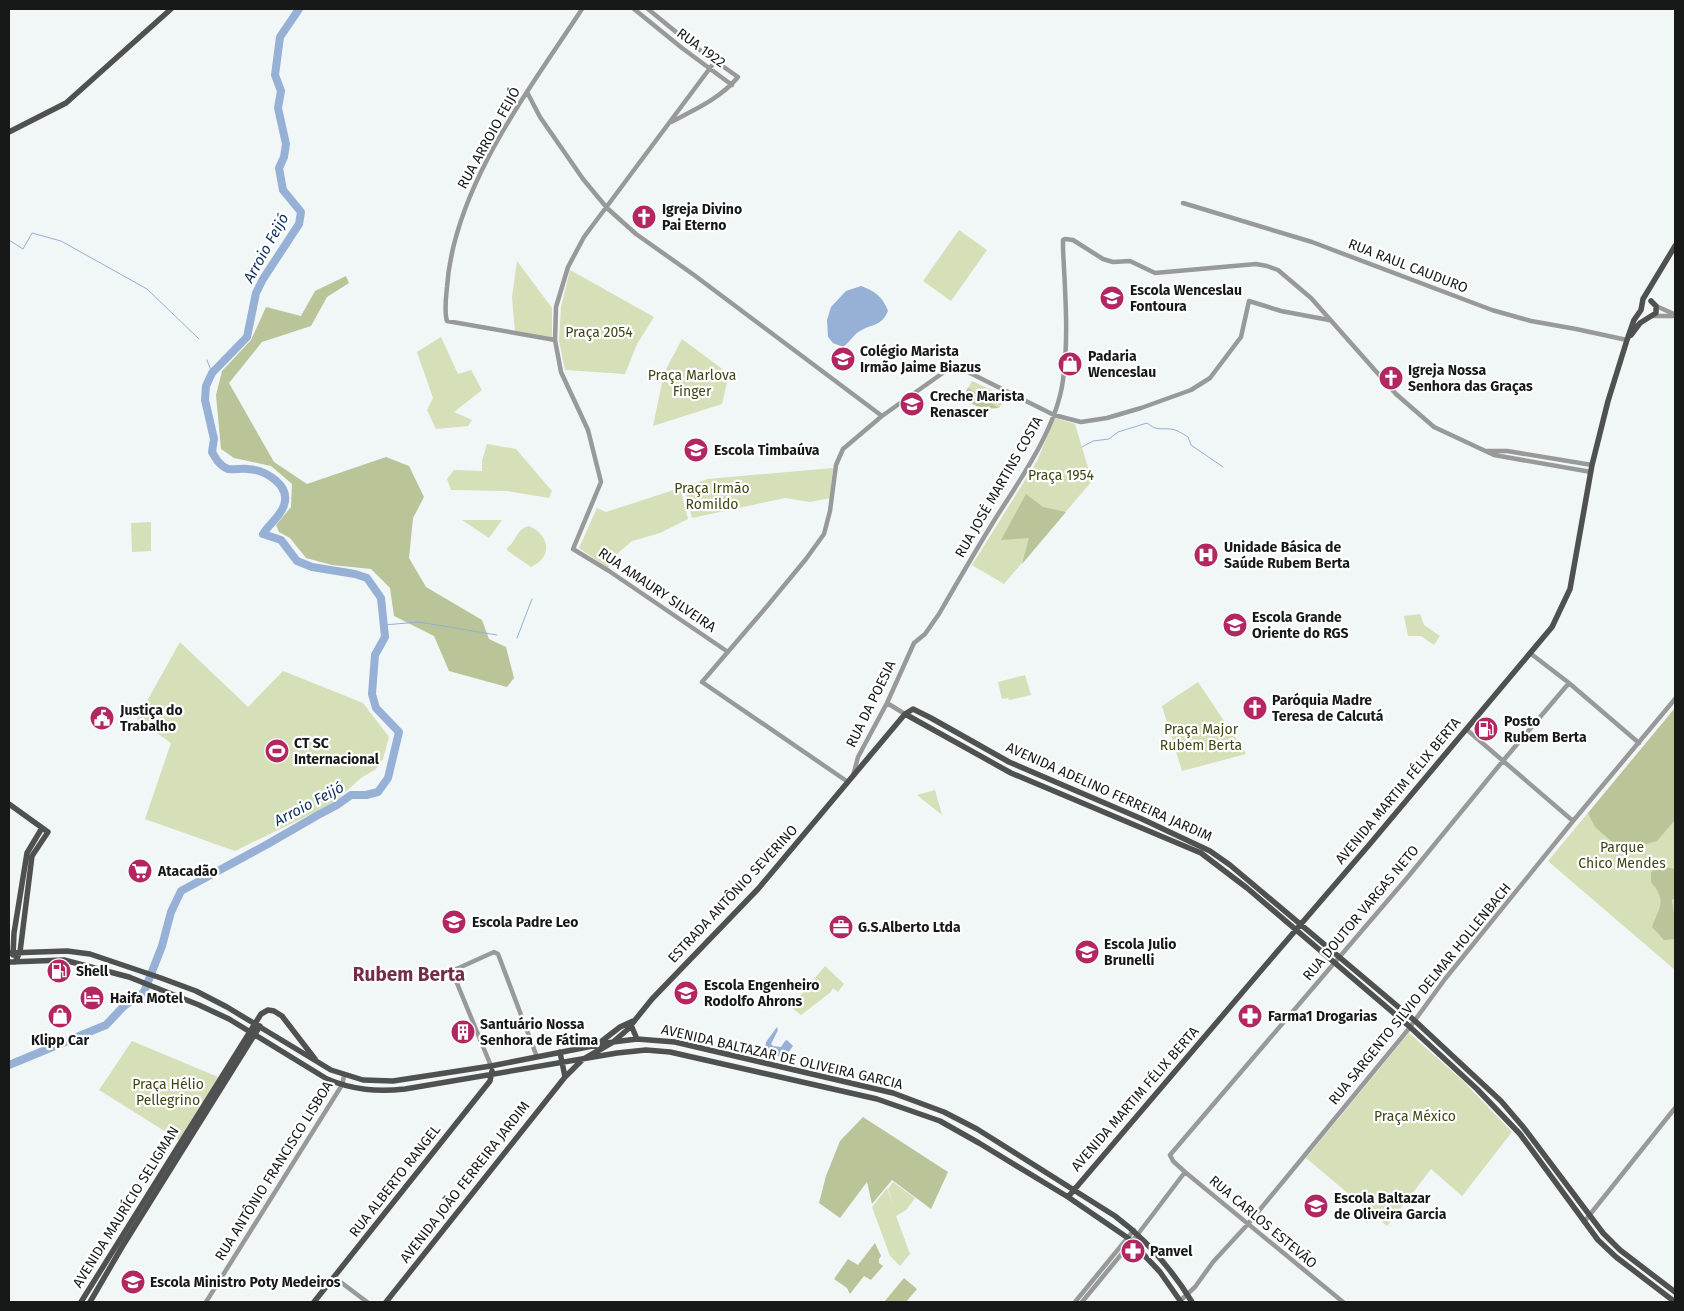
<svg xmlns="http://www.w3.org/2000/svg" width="1684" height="1311" viewBox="0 0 1684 1311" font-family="'Fira Sans',sans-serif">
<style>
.green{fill:#d5dfb8}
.forest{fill:#b9c498}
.water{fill:#96b0d6}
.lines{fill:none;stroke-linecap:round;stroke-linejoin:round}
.stream{stroke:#96b0d6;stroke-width:1}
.river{stroke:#96b0d6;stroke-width:8}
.minor{stroke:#989a99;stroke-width:4.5}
.major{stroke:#4e514f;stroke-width:5.5}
.labels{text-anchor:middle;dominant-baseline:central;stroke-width:4.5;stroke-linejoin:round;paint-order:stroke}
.street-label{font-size:14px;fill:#171818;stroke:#fff}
.poi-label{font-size:14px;font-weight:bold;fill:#171818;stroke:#fff;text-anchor:start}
.park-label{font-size:14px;fill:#3d4614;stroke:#fff}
.water-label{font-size:15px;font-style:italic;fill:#0c2f5d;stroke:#fff}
.district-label{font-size:19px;font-weight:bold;fill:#722e46;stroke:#fff}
</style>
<rect width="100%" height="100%" fill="#f1f6f6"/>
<path class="green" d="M959,230L987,250L951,301L923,281Z
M517,261L552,308V338L515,332L512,297Z
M570,270L654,317L637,344L625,374L565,370L559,341L561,307Z
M441,337L458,374L471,370L482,390L454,412L472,420L468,426L436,429L427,410L433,398L417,352Z
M682,339L729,374L722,404L653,426L664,373Z
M972,381L1006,397L999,408L982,409L962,398Z
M1055,418L1075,424L1092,481L1004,584L972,565L1037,461Z
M487,444L516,449L552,491L549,498L507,491L451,490L447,479L454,470L482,471V461Z
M833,468L830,498L810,502L785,498L692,518L684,487L708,479Z
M680,488L688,519L660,533L632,541L618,553L608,568L579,548L597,508L606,512Z
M462,520H502L489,538Z
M151,522V551L132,552L131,523Z
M529,526C550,535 553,557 531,567L508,551L507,548C517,541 516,529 529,526Z
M1420,614L1424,625L1440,636L1434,645L1421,636H1408L1404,616Z
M180,642L248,707L283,671L363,703L389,737L383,759L376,769L361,778L332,804L235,851L145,819L171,743L137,719Z
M1025,675L1031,695L1009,700L1008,698L1002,699L998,682Z
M1198,682L1246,754L1182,771L1162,706Z
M1675,708V970L1548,861Z
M935,790L942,815L917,795Z
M825,966L844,984L838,992L833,988L831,992L801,1015L791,1007Z
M1409,1033L1464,1082L1512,1132L1462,1196L1431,1169L1387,1226L1306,1158Z
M132,1041L218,1077L179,1140L99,1090Z
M893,1182L915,1198L906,1210L896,1216L910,1254L900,1266L890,1256L872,1207L887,1188L894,1207L888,1189Z"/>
<path class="forest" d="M346,276L349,283L327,297L311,326L262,342L229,383L274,462L307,484L386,457L409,466L424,497L413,518L409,558L426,587L482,620L489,639L506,647L514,678L507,687L449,671L434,636L394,616L390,588L371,569L332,565L306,558L290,538L279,532L276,525L291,507L292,484L271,466L234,458L221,449L216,395L222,371L251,340L266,307L301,316L315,291Z
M968,388L999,408L982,409L962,398Z
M1026,494L1043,507L1066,512L1022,564L1029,538L1001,540Z
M1675,708V820L1657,841L1635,847L1611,841L1595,827L1588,813Z
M1657,865L1675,869V897L1672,900L1675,921V939L1664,940L1652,927C1660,905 1667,901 1651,882V873Z
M863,1117L948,1172L931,1209L892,1180L872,1204L867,1182L840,1218L819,1203L826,1176L840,1141Z
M875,1243L881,1256L879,1259V1263L883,1266L871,1280L864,1276L850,1294L847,1288L834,1279L848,1259L858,1265Z
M904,1278L917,1289L906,1302H884Z"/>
<path class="water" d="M861,286C875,291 883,297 888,311C881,327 873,323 860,331C854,334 850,342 843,347L833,343L828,337L827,320L831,307L846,291Z
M777,1027L778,1030L771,1044L773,1046L781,1047L785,1041L787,1040L793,1046L784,1058L768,1053L765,1049L766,1042Z"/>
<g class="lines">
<path class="stream" d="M9,240L23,249L32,233L61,241L147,289L199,339
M207,360L212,373
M1082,447L1093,441L1109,439L1118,432L1147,423C1157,431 1158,428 1170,429C1176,429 1183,434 1188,437L1191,445L1223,467
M384,625L419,622L497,635
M517,638L532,599"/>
<path class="river" d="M9,1065L106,1025L124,1006L144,992L162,946L171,912L181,891L266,845L318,815L337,805L351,795H366L378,792L388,778L399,732L376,708L372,694L375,655L385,637L381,598L367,578L355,574L312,567L297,561L281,540L263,534C269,524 281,516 284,505C291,485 265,470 248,469C242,468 234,470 228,469C220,466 216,459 212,452L214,439L205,400L206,386L212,373L247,337L256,293L263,279L299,224L301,212L283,190L279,168L284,157L286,144L278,108L281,91L275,75L280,37L299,9"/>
<path class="minor" d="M634,9L682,48L732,85
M648,9L687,41L738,77C721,98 694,110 671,122
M716,60L584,237L568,267L556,307L555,340L561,372L588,430L601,482L573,549L609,571L728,652
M527,92L540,117L583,179L607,208L636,234L694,275L882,416
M1183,203L1312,242L1492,310L1531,321L1576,329L1627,340
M1656,306L1674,314
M1653,316H1675
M555,340L447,321C444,311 446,297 447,287C454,187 529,90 582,9
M1487,451H1507L1592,465
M1530,653L1569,683L1639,743
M887,703L905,714
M1466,729L1573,821
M853,776L858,757L887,703L914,643L925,634L939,614C958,581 977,548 997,516C1022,477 1057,427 1063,380C1069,337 1065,292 1063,248V240L1065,239L1073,240L1103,259L1113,262L1130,261L1155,273L1256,264L1267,266L1278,270L1311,298L1396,394L1434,427L1494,455L1591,472
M848,782L702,682L763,611L806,559L824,534L830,511L836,465L843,449L882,416L954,365L1054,415L1081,422L1107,418L1141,408L1191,390L1210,378L1241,337L1249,301L1281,311L1329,320
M491,1066L452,971L494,952L498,954L537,1057
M1584,1222L1675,1108
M334,1277L367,1302
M1180,1301L1195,1287L1213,1262L1248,1224L1281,1184L1407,1031L1445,979L1573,821L1675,699
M206,1302L342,1085L344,1076
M1075,1302L1134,1230
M1082,1302L1138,1234L1185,1172
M1343,1302L1185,1172L1173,1161L1170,1155L1407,878L1502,762L1569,683"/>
<path class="major" d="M9,132L66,103L171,9
M1631,335L1640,323L1656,313V306L1651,301
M905,714L1011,773L1201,853L1247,888L1410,1027L1477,1089L1520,1134L1598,1240L1616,1257L1675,1302
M9,804L48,832L32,856L20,952L15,962
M9,953L67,951L90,954L161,978L196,991L227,1007L331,1070L363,1080L393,1081L491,1066L613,1042L637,1039L675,1042L893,1093L944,1112L977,1129L1115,1216C1147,1240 1171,1268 1192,1302
M13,955L14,933L27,853L42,828
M9,962L64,960L129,977L199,1005L229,1019L327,1079C353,1090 377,1092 405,1089L617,1053L646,1050L670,1052L877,1099L940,1121L979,1143L1068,1197L1128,1238L1160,1272L1181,1302
M631,1025L637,1039
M598,1044L620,1027L633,1021
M560,1052L565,1077
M1068,1197L1264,967L1369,845L1552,627L1570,589L1592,465L1608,401L1627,340L1634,320L1641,310L1643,299L1675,246
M81,1302L261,1014L268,1010L274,1011L282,1016L315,1059
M90,1302L122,1247L260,1026
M314,1302L490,1081L492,1071
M386,1302L565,1077L582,1060L613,1042L627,1030L652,999L758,889L905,714L913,709L931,718L1009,762L1142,819L1210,851L1230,865L1414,1020L1501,1101L1524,1128L1603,1233L1620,1250L1675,1292"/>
</g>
<defs>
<symbol id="church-disc" viewBox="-11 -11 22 22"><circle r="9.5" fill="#b22762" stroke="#fff"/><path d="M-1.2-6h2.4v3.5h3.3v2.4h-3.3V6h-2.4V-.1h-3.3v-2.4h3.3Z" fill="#fff"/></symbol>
<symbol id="school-disc" viewBox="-11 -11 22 22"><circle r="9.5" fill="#b22762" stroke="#fff"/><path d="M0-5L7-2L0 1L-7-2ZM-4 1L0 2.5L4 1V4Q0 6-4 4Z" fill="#fff"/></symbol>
<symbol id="shop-disc" viewBox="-11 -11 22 22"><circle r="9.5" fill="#b22762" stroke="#fff"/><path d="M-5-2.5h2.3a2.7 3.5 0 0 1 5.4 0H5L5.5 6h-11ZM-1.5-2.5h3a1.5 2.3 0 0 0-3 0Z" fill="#fff"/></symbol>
<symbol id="hospital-disc" viewBox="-11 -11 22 22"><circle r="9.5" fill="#b22762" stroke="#fff"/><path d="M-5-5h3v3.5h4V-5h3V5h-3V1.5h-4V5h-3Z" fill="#fff"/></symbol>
<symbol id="civic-disc" viewBox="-11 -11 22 22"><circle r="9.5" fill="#b22762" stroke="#fff"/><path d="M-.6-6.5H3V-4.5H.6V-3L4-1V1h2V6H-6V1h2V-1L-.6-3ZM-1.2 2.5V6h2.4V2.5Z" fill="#fff"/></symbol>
<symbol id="fuel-disc" viewBox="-11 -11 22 22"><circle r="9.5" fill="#b22762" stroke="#fff"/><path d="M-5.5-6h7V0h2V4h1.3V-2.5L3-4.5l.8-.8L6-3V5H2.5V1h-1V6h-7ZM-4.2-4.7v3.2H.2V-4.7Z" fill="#fff"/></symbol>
<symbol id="stadium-disc" viewBox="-11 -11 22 22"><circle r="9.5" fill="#b22762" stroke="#fff"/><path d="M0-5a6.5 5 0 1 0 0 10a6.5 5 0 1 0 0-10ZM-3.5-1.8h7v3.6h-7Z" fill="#fff"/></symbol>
<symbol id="supermarket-disc" viewBox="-11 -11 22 22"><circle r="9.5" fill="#b22762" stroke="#fff"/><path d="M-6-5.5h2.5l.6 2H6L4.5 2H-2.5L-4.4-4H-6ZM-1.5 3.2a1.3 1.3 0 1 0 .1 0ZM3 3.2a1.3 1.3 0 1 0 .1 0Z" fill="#fff"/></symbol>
<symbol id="office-disc" viewBox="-11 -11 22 22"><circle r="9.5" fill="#b22762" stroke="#fff"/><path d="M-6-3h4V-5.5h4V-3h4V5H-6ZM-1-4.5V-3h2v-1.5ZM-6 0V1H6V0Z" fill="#fff"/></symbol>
<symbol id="hotel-disc" viewBox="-11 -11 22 22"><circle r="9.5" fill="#b22762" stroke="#fff"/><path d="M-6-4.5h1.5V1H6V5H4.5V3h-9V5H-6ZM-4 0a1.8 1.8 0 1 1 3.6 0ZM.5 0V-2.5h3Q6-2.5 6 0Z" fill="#fff"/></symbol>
<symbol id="pharmacy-disc" viewBox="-11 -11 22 22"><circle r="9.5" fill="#b22762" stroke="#fff"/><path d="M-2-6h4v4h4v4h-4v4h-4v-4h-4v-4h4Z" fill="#fff"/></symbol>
<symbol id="building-disc" viewBox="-11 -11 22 22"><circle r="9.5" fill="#b22762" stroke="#fff"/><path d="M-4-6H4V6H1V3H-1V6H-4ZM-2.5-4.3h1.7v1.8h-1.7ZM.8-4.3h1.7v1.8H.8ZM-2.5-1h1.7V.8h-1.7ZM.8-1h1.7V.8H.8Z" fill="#fff"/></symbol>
</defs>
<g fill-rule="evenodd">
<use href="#church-disc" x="630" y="203" width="28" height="28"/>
<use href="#school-disc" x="1098" y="284" width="28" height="28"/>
<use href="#school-disc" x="829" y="345" width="28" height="28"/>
<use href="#shop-disc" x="1056" y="350" width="28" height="28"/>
<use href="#church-disc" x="1377" y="364" width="28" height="28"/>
<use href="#school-disc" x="898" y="390" width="28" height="28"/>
<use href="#school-disc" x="682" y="436" width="28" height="28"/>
<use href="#hospital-disc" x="1192" y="541" width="28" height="28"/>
<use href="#school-disc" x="1221" y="611" width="28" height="28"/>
<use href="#church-disc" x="1241" y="694" width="28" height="28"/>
<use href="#civic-disc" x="88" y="704" width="28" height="28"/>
<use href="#fuel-disc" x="1472" y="715" width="28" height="28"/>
<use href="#stadium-disc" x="263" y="737" width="28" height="28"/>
<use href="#supermarket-disc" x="126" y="857" width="28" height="28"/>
<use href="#school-disc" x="440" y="908" width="28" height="28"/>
<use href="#office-disc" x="827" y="913" width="28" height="28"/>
<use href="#school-disc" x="1073" y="938" width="28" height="28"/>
<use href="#fuel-disc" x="45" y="957" width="28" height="28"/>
<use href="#school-disc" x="672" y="979" width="28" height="28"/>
<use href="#hotel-disc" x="78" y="984" width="28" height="28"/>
<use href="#shop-disc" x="46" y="1002" width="28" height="28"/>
<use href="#pharmacy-disc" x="1236" y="1002" width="28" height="28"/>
<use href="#building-disc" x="449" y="1018" width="28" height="28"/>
<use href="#school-disc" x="1302" y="1192" width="28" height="28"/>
<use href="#pharmacy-disc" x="1119" y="1237" width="28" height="28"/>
<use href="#school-disc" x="119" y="1268" width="28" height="28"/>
</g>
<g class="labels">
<g class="street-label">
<text transform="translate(701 48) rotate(36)">RUA 1922</text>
<text transform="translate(489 138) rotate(-61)">RUA ARROIO FEIJÓ</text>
<text transform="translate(1408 266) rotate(21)">RUA RAUL CAUDURO</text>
<text transform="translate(999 487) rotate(-60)">RUA JOSÉ MARTINS COSTA</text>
<text transform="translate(657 590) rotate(34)">RUA AMAURY SILVEIRA</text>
<text transform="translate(871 704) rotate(-64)">RUA DA POESIA</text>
<text transform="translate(1398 791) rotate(-50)">AVENIDA MARTIM FÉLIX BERTA</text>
<text transform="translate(1109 792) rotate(24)">AVENIDA ADELINO FERREIRA JARDIM</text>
<text transform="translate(733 894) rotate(-47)">ESTRADA ANTÔNIO SEVERINO</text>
<text transform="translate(1361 913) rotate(-50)">RUA DOUTOR VARGAS NETO</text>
<text transform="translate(1420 994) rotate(-51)">RUA SARGENTO SILVIO DELMAR HOLLENBACH</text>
<text transform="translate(782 1057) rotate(13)">AVENIDA BALTAZAR DE OLIVEIRA GARCIA</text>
<text transform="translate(1135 1099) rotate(-49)">AVENIDA MARTIM FÉLIX BERTA</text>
<text transform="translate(274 1171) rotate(-58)">RUA ANTÔNIO FRANCISCO LISBOA</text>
<text transform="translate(395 1181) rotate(-52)">RUA ALBERTO RANGEL</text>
<text transform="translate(465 1182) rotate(-52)">AVENIDA JOÃO FERREIRA JARDIM</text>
<text transform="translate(126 1207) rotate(-58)">AVENIDA MAURÍCIO SELIGMAN</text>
<text transform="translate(1263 1222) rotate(40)">RUA CARLOS ESTEVÃO</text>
</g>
<g class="poi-label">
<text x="662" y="209">Igreja Divino<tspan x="662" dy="16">Pai Eterno</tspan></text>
<text x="1130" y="290">Escola Wenceslau<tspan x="1130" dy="16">Fontoura</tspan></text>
<text x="860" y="351">Colégio Marista<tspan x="860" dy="16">Irmão Jaime Biazus</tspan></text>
<text x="1088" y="356">Padaria<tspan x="1088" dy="16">Wenceslau</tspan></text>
<text x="1408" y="370">Igreja Nossa<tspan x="1408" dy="16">Senhora das Graças</tspan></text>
<text x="930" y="396">Creche Marista<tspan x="930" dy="16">Renascer</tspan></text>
<text x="714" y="450">Escola Timbaúva</text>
<text x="1224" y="547">Unidade Básica de<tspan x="1224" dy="16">Saúde Rubem Berta</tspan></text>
<text x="1252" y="617">Escola Grande<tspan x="1252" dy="16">Oriente do RGS</tspan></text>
<text x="1272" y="700">Paróquia Madre<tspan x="1272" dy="16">Teresa de Calcutá</tspan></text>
<text x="120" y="710">Justiça do<tspan x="120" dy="16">Trabalho</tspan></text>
<text x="1504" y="721">Posto<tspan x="1504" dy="16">Rubem Berta</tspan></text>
<text x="294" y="743">CT SC<tspan x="294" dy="16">Internacional</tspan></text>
<text x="158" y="871">Atacadão</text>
<text x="472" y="922">Escola Padre Leo</text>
<text x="858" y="927">G.S.Alberto Ltda</text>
<text x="1104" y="944">Escola Julio<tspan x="1104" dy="16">Brunelli</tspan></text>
<text x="76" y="971">Shell</text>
<text x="704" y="985">Escola Engenheiro<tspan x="704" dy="16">Rodolfo Ahrons</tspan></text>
<text x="110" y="998">Haifa Motel</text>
<text x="1268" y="1016">Farma1 Drogarias</text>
<text x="480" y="1024">Santuário Nossa<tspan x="480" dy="16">Senhora de Fátima</tspan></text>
<text x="60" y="1040" text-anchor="middle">Klipp Car</text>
<text x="1334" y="1198">Escola Baltazar<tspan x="1334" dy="16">de Oliveira Garcia</tspan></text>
<text x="1150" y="1251">Panvel</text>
<text x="150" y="1282">Escola Ministro Poty Medeiros</text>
</g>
<g class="park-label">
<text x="599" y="332">Praça 2054</text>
<text x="692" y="375">Praça Marlova<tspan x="692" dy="16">Finger</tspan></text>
<text x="1061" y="475">Praça 1954</text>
<text x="712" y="488">Praça Irmão<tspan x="712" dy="16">Romildo</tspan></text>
<text x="1201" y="729">Praça Major<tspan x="1201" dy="16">Rubem Berta</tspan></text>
<text x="1622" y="847">Parque<tspan x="1622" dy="16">Chico Mendes</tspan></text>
<text x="168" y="1084">Praça Hélio<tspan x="168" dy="16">Pellegrino</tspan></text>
<text x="1415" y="1116">Praça México</text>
</g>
<g class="water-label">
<text transform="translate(266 248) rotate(-61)">Arroio Feijó</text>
<text transform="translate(309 804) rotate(-28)">Arroio Feijó</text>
</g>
<g class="district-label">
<text x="409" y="974">Rubem Berta</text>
</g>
</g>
<rect width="1684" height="1311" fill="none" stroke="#171818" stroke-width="20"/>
</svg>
